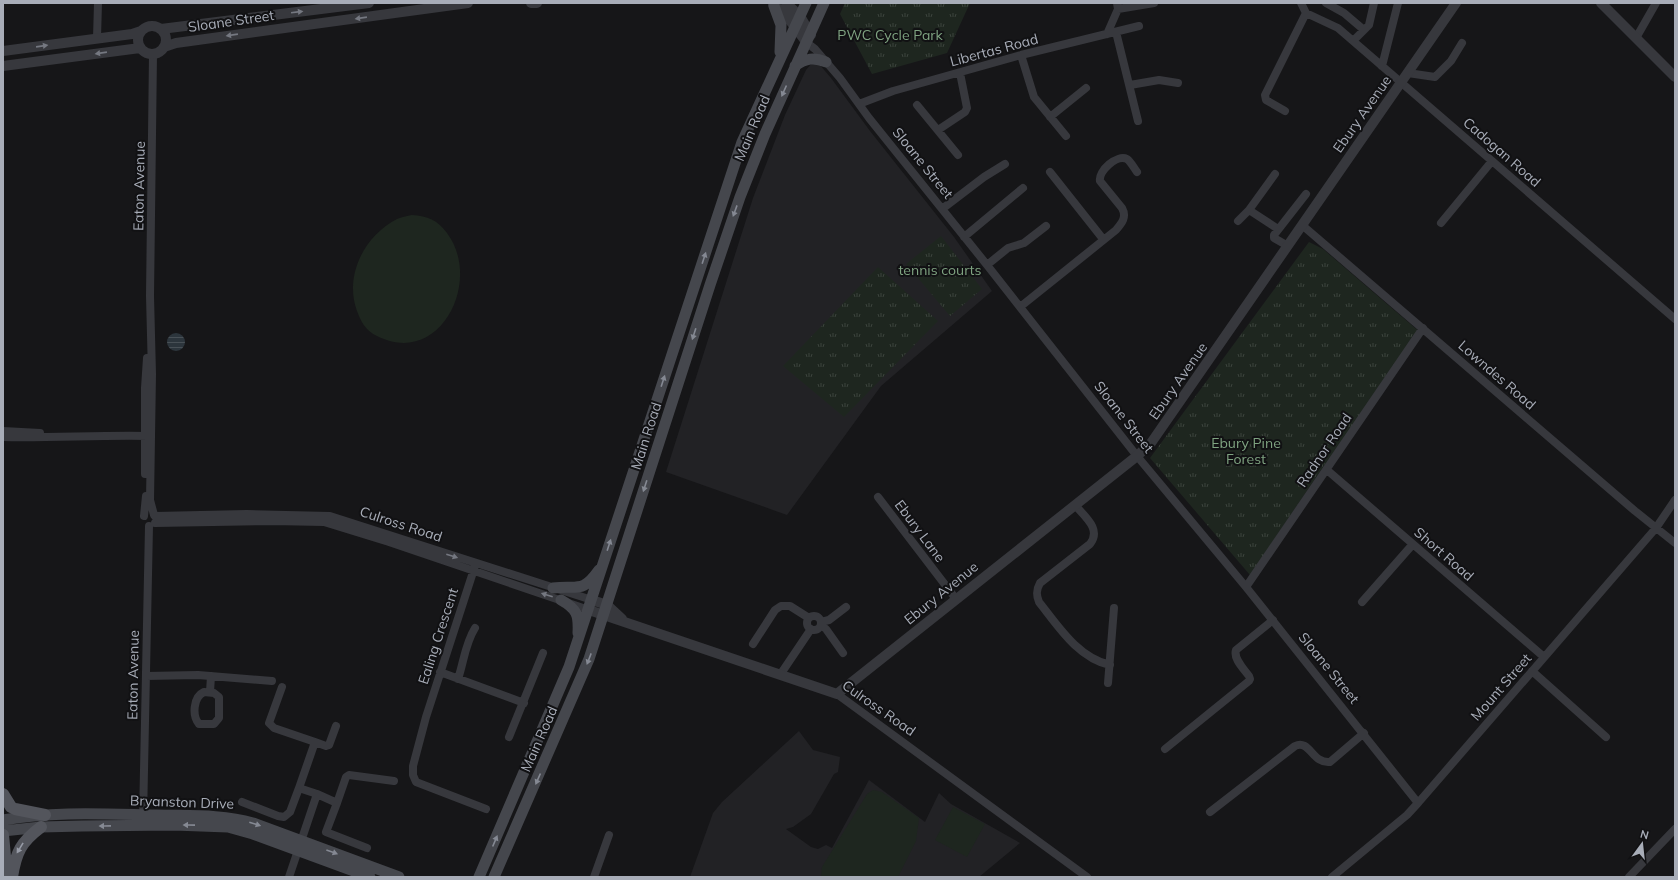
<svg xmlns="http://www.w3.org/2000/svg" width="1678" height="880" viewBox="0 0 1678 880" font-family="Mulish,sans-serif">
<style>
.built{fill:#222225}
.grass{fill:url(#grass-tufts)}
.pitch{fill:#1e261f}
.water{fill:url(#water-rules)}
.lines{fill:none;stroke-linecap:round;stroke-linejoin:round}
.minor{stroke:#37383d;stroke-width:8}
.tertiary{stroke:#37383d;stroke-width:10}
.secondary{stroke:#45474d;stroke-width:11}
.primary{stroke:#53555c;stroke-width:12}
.oneway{fill:#757881}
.oneway2{fill:#858993}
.oneway3{fill:#979ba6}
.labels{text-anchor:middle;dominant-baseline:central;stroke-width:4;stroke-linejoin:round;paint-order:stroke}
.street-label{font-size:14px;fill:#a8adb8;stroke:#111113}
.park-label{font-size:14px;fill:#7fa381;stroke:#111113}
</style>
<defs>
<pattern id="grass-tufts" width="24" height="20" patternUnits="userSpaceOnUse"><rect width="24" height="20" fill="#1e261f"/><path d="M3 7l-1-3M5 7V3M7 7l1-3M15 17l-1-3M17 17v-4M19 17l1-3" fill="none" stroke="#3c433d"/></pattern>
<pattern id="water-rules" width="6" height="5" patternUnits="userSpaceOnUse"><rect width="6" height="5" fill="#2c353c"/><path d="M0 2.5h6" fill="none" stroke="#485056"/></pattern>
</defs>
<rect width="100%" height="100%" fill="#161618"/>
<path class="built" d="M812,63L819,64L831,78L870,131L954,237L992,291L881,386L787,515L666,472L753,198L785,115L806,70Z
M799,731L813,750L840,757L838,772L834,774L811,814L793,827L786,829L811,847L818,849L826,845L832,848L869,780L925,822L939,793L951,804L1020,843L979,877H690L713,813L722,802Z"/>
<path class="grass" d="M845,3H970L947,53L872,74L840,14Z
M941,236L982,289L950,316L906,264Z
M1309,242L1323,249L1422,334L1323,467L1250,575L1150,458Z
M878,267L938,321L844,417L783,366Z"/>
<path class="pitch" d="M412,215C428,216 437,220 447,233C483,281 440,368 377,336C366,331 361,322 357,311C344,276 364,236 397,219C401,217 407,216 412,215Z
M873,790L882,792L919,818L916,841L898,877H821L822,867L867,794Z
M953,807L985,824L967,857L935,840Z"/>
<path class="water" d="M167 342a9 9 0 1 1 18 0a9 9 0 1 1-18 0Z"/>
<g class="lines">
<path class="minor" d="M1301,3L1306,13
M1326,3L1344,13L1364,30
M1118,9L1154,3
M1306,13L1338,28L1675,319
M1116,32L1138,121
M1107,34L1118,9L1117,3
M97,38L98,3
M1636,38L1656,3
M1353,41L1369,25L1374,3
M807,43L815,49L840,78L869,118L987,265L1137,456L1246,587L1418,803
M153,54L150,296L152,374L150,500L154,515
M1021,55L1034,97L1066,136
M1382,66L1398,3
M1408,73L1435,77L1451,61L1462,43
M1130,85L1159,80L1178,83
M859,104L893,91L1021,55L1139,26
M917,105L958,155
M1285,111L1266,100L1265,95L1306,13
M1050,117L1086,88
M938,130L965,112L967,108L960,73
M1050,172L1103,239
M942,209L984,177L1005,164
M1249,210L1278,229
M1238,221L1249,210L1275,174
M1441,223L1492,161
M1302,225L1635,511L1675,543
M964,237L1023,188
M1288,246L1274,238V235L1306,194
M987,265L1008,248L1024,243L1046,226
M1020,307L1116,230C1122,223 1127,217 1122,208L1100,181C1098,171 1117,154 1127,159C1131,162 1134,168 1137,172
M3,431L40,433
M3,437C51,438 100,435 148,436
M1327,470L1544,657
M145,474V388L147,358
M878,497L956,599
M1075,505C1084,516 1102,529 1090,544L1040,583C1036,590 1036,595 1039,602C1058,626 1078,658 1110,665
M144,516L146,496
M155,516L247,514L330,516L592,600
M155,523L273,521L324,522L389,542L589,610
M475,566L426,717L413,766V775L416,782L486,809
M1246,587L1423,328
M1362,602L1413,544
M807 623a7 7 0 1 1 14 0a7 7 0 1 1-14 0Z
M821,622L829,620L846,607
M821,625L826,629L843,653
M753,644L775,610L781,606H790L809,618
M1532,671L1606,737
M440,672L524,703
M780,675L811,629
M146,676L198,675L272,681
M458,679C464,661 465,644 475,628
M1108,683L1114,608
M282,687L269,723L274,728L315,742L299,788L317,794L289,877
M204,692L214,693L219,697V718L214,724H199C192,716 193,697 204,692Z
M210,692L211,676
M837,694L1087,877
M509,737L543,653
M315,742L326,746L329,745L336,726
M1165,749L1249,681L1250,679L1249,676C1244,669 1233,659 1236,650L1273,620
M317,794L337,803L346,777L349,775L394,781
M242,802L278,816L284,817L290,812L299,788
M337,803L326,832L367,848
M1210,812L1295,746C1310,739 1312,764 1330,762L1364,733
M143,819L149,526
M594,877L609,835
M1332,877L1407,815L1418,803L1656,528L1675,500
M1629,877L1675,829"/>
<path class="tertiary" d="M531,3H537
M786,3L800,16L811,35
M1601,3L1675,77
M773,4L788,18L807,43
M138 40a14 14 0 1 1 28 0a14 14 0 1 1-28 0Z
M161,29L369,3
M164,47L176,43L468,3
M3,51L132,34L141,31
M3,66L140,48
M592,600L607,605L622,619
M589,610L837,694L1137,456L1151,443L1456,3"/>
<path class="secondary" d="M774,6L781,25L780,52
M795,66C806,58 814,57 826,62
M553,588C578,585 582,594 599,570
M561,600C577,609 579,615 578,633
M3,820C53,811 105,814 156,815C188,816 222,814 253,823L399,877
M3,831L41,827L82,826L174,825L228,827L253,834L370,877
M479,877L569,667L742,142L806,3
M494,877L589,659L710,285L740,197L765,134L824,3"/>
<path class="primary" d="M3,794L11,807L15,809L45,815
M3,835L7,877
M12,877C16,852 21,842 41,827"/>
</g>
<defs><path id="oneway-solid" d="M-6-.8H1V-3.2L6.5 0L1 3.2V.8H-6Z"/></defs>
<g class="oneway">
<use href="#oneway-solid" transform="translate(297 12) rotate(-7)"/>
<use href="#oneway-solid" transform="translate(361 18) rotate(172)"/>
<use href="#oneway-solid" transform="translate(232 35) rotate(172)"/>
<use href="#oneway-solid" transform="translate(42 46) rotate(-8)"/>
<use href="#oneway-solid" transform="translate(101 53) rotate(172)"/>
<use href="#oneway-solid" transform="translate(452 556) rotate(18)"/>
<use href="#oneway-solid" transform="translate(547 595) rotate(-162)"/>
</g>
<g class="oneway2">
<use href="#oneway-solid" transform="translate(784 91) rotate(114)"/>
<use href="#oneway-solid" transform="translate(735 211) rotate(110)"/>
<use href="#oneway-solid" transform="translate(704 258) rotate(-72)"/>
<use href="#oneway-solid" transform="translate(694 334) rotate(108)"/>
<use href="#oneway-solid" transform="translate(663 381) rotate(-72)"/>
<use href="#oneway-solid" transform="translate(645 486) rotate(108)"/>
<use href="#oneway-solid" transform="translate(609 545) rotate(-72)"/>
<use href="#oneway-solid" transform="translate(589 659) rotate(111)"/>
<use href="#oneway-solid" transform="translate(538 779) rotate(114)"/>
<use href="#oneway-solid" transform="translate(255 824) rotate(18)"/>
<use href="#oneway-solid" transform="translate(189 825) rotate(-179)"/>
<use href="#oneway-solid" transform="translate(105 826) rotate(179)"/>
<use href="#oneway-solid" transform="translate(495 841) rotate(-67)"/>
<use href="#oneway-solid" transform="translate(332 852) rotate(20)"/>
</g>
<use class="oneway3" href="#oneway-solid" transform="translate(20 848) rotate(121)"/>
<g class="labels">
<g class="street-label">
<text transform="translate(231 21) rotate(-8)">Sloane Street</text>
<text transform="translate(994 50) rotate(-15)">Libertas Road</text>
<text transform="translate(1362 114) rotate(-55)">Ebury Avenue</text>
<text transform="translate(752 128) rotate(-67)">Main Road</text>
<text transform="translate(1502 152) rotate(41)">Cadogan Road</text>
<text transform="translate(923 163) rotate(51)">Sloane Street</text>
<text transform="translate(139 186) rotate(-89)">Eaton Avenue</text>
<text transform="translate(1497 375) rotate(41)">Lowndes Road</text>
<text transform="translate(1178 381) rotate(-55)">Ebury Avenue</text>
<text transform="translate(1124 417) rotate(52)">Sloane Street</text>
<text transform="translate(646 436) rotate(-72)">Main Road</text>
<text transform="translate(1324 450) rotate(-56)">Radnor Road</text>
<text transform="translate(401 524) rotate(18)">Culross Road</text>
<text transform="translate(920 531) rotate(53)">Ebury Lane</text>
<text transform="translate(1444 554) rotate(41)">Short Road</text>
<text transform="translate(941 593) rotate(-39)">Ebury Avenue</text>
<text transform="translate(438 636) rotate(-72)">Ealing Crescent</text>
<text transform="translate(1329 668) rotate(51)">Sloane Street</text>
<text transform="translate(133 675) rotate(-89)">Eaton Avenue</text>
<text transform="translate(1501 687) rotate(-49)">Mount Street</text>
<text transform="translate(879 708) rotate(35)">Culross Road</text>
<text transform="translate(539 739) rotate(-66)">Main Road</text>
<text transform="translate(182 802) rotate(2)">Bryanston Drive</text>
</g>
<g class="park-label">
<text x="890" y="35">PWC Cycle Park</text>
<text x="940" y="270">tennis courts</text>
<text x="1246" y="443">Ebury Pine<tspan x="1246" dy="16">Forest</tspan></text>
</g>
</g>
<rect width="1678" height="880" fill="none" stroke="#a8adb8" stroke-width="8"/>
<g transform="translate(1642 844) rotate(15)" stroke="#111113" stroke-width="3" paint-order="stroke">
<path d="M0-3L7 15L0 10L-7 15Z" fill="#a8adb8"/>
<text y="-6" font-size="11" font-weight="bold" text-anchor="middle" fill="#a8adb8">N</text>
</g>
</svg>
